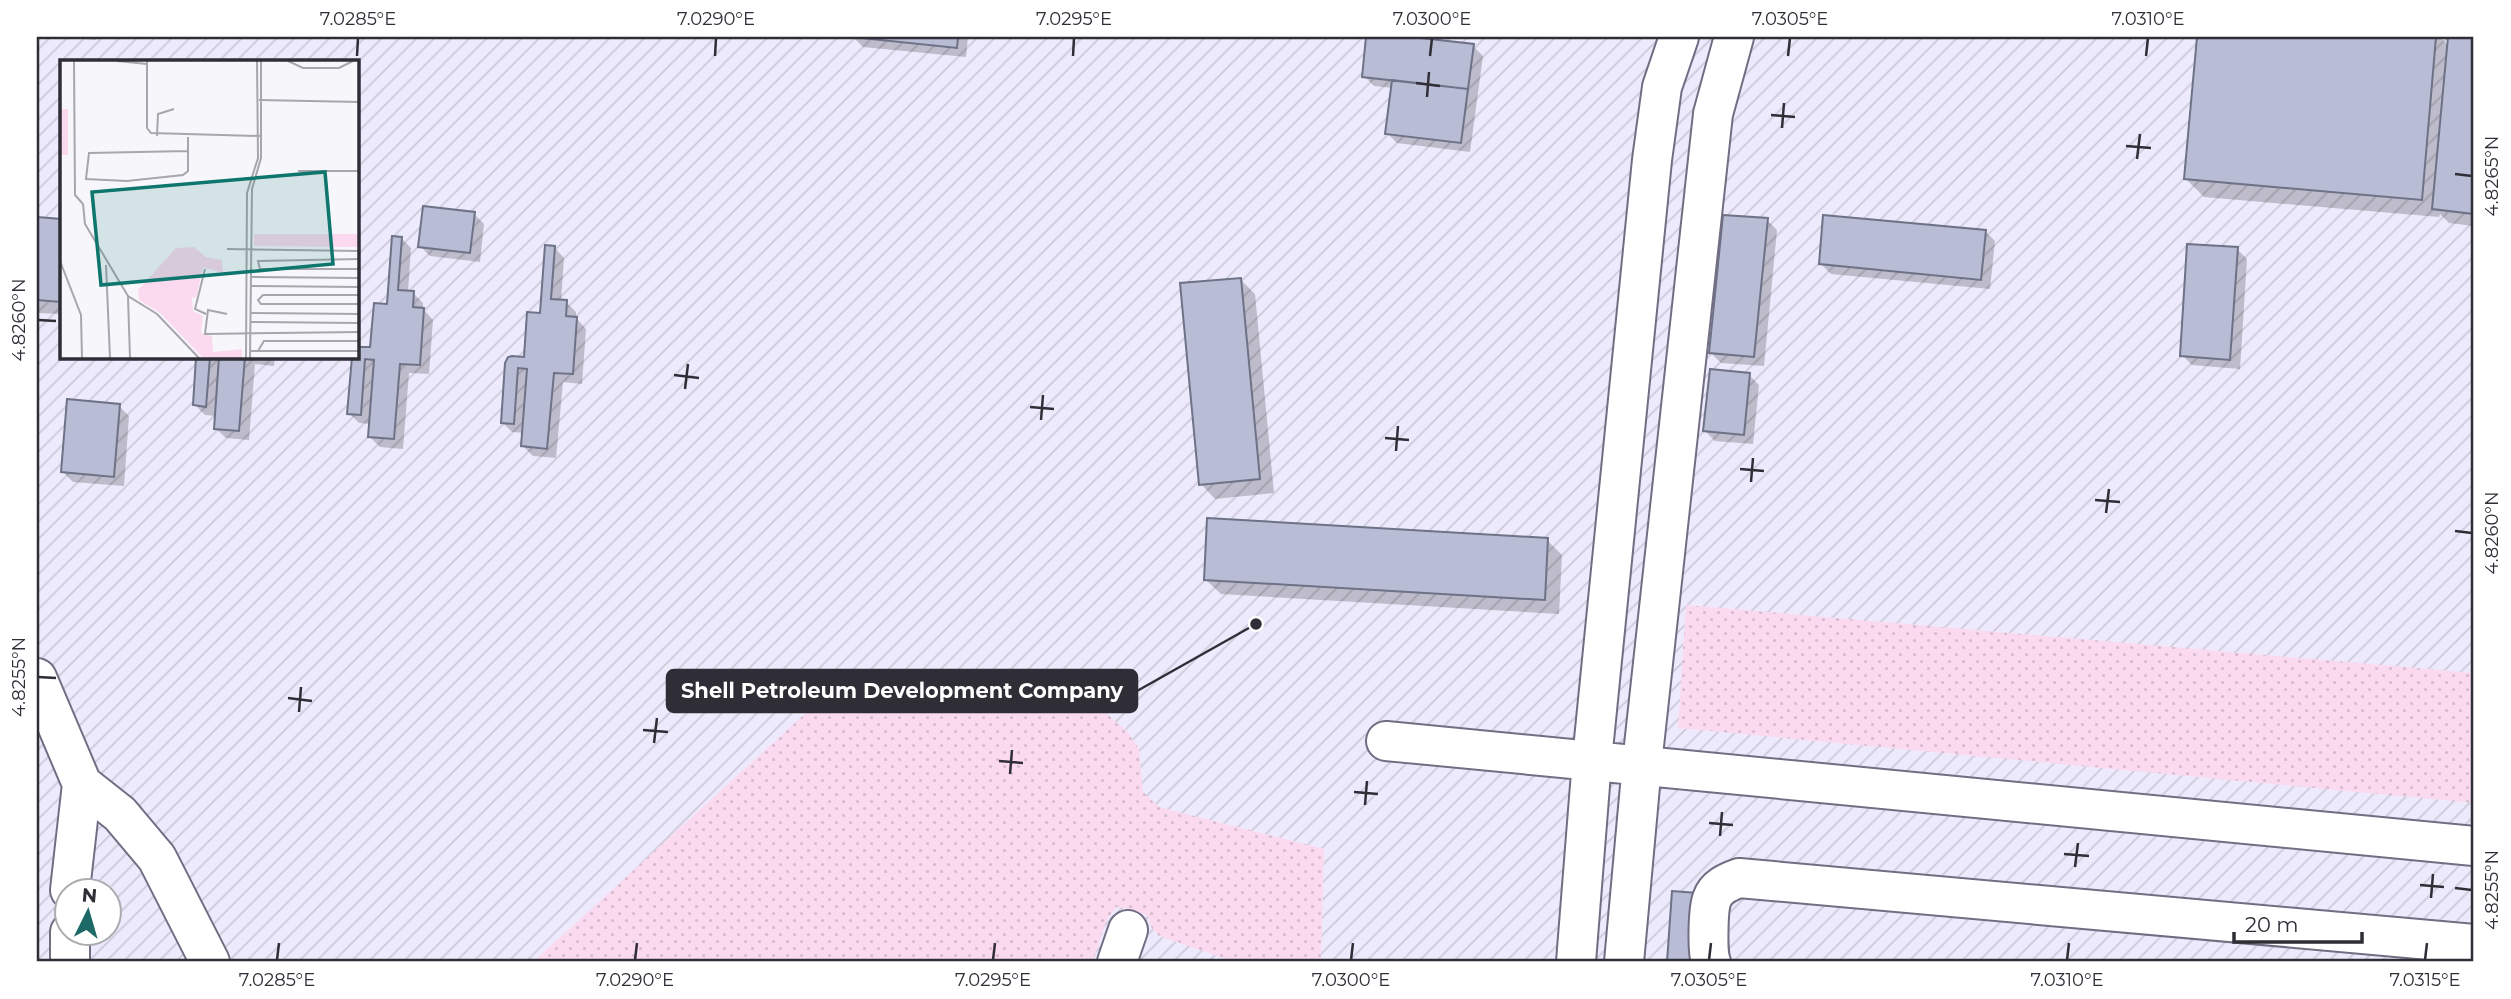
<svg xmlns="http://www.w3.org/2000/svg" width="2511" height="999" viewBox="0 0 2511 999" font-family="Montserrat,sans-serif">
<style>
.industrial{fill:url(#industrial-furrows);fill-rule:evenodd}
.grass{fill:url(#grass-dots)}
.shadow{fill:#0003}
.building{fill:#b8bdd5;stroke:#6d7287;stroke-width:2}
.lines{fill:none;stroke-linecap:round;stroke-linejoin:round}
.minor-casing{stroke:#736d83;stroke-width:42}
.minor{stroke:#fff;stroke-width:38}
.ticks{fill:none;stroke:#2f2d36;stroke-width:2.5}
.inset-road{fill:none;stroke:#a7a6ac;stroke-width:2}
.view{fill:#0f766e;fill-opacity:0.15;stroke:#0f766e;stroke-width:3.5}
.inset-edge{fill:none;stroke:#2f2d36;stroke-width:3.5}
.leader{fill:none;stroke:#2f2d36;stroke-width:2.5}
.callout-dot{fill:#2f2d36;stroke:#fff;stroke-width:2.5}
.callout{fill:#2f2d36;stroke:#2f2d36;stroke-width:2.5}
.callout-label{font-size:21px;text-anchor:middle;font-weight:bold;fill:#fff}
.neatline{fill:none;stroke:#2f2d36;stroke-width:2.5}
.ticks-label{font-size:18px;text-anchor:middle;fill:#2f2d36}
</style>
<defs>
<pattern id="industrial-furrows" width="10" height="10" patternUnits="userSpaceOnUse" patternTransform="scale(1.75)"><rect width="10" height="10" fill="#eeeafd"/><path d="M-1 1l2-2M0 10L10 0M9 11l2-2" fill="none" stroke="#ccc9d9"/></pattern>
<pattern id="grass-dots" width="8" height="8" patternUnits="userSpaceOnUse" patternTransform="scale(1.75)"><rect width="8" height="8" fill="#fbdaef"/><path d="M2 2h.1M6 6h.1" fill="none" stroke="#d7bbce" stroke-width="1.8" stroke-linecap="round"/></pattern>
</defs>
<rect width="100%" height="100%" fill="#f7f6fb"/>
<path class="industrial" d="M37,37H2474V962H37ZM61,61H357V357H61ZM66,890H108V932H66Z"/>
<path class="grass" d="M1686,605L2474,673V803L1678,728Z
M843,679L896,712L924,713L954,701L991,679H1036L1087,697L1127,731L1139,749L1143,792L1159,807L1324,849L1321,962H1235L1159,936L1151,927L1148,916L1132,909L1116,907L1106,921L1093,962H533Z"/>
<path class="shadow" d="M61,37H96V40Z
M853,37H968L966,57L863,47Z
M1368,37H1397L1473,46L1483,56L1470,152L1397,143L1387,133L1393,88L1374,86L1364,76Z
M2199,37H2440L2449,46L2450,37H2474V226L2449,223L2440,214L2439,217L2204,197L2186,179Z
M474,214L484,224L480,262L430,256L420,246Z
M37,219L61,221V314L37,313Z
M1767,220L1777,230L1764,366L1721,363L1711,353Z
M1985,231L1995,241L1990,289L1831,274L1821,264Z
M401,238L411,248L408,292L413,293L423,303V309L433,320L429,374L409,373L403,449L380,447L370,437L371,424L359,423L349,413L353,357H357V349H372L389,306Z
M554,247L564,258L561,302H566L576,312V318L586,329L582,384L563,382L556,458L533,456L523,446L524,433L512,432L502,422L507,364L526,358L542,315Z
M2237,249L2247,259L2240,369L2192,365L2182,355Z
M1241,280L1255,294L1274,493L1215,499L1201,484Z
M198,357H275L274,366L255,364L249,440L226,438L215,428L216,416L205,415L195,405Z
M1749,375L1759,385L1753,444L1715,441L1705,431Z
M119,406L129,416L124,486L73,482L63,472Z
M1547,540L1562,555L1559,614L1221,594L1206,580Z"/>
<path class="building" d="M852,37H958L957,48Z
M1366,37H1412L1474,44L1468,89L1362,77Z
M2197,37H2436L2422,200L2184,179Z
M2448,37H2474V214L2432,209Z
M1392,80L1468,89L1461,143L1385,134Z
M423,206L475,212L470,253L418,247Z
M1723,215L1768,218L1754,357L1709,353Z
M1823,215L1986,230L1981,280L1819,264Z
M37,217L61,219V302L37,300Z
M392,236L402,237L398,290L414,291L413,307L424,308L420,365L400,364L394,439L368,437L374,360L365,359L361,415L347,414L352,357H357V347H370L374,303L387,304Z
M2187,244L2238,247L2230,360L2180,356Z
M545,245L555,246L551,299L567,300L566,316L577,317L573,374L554,373L547,449L521,446L527,369L518,368L514,424L501,423L505,363L508,357L512,356L524,357L527,312L540,313Z
M1241,278L1260,479L1199,485L1180,283Z
M196,357H210L206,407L193,405Z
M219,357H245L239,431L214,429Z
M1710,369L1750,373L1744,435L1703,431Z
M67,399L120,404L114,477L61,472Z
M1207,518L1548,538L1545,600L1204,580Z
M1672,891L1697,893L1692,962H1667Z"/>
<g class="lines">
<defs>
<path id="minor" d="M37,678L82,784L120,814L157,858L210,962
M1386,741L2474,846
M70,890L82,784
M70,932V962
M1117,962L1128,930
M1576,962L1592,760L1652,160L1662,87L1679,37
M1624,962L1642,764L1713,114L1734,37
M1711,962C1707,952 1708,909 1712,899C1716,887 1728,882 1739,878L2474,944"/>
</defs>
<use href="#minor" class="minor-casing"/>
<use href="#minor" class="minor"/>
</g>
<path class="ticks" d="M357,56L358,38M715,56L716,38M1073,56L1074,38M1430,56L1432,38M1788,56L1790,38M2146,56L2148,38M1416,83L1440,86M1427,97L1429,72M1771,115L1795,117M1782,128L1784,103M2126,146L2151,148M2137,159L2140,134M2455,174L2472,176M38,320L56,321M674,375L699,378M685,389L688,364M1030,407L1054,409M1041,420L1043,395M1385,438L1409,440M1396,451L1398,426M1740,469L1764,471M1751,482L1753,458M2095,500L2120,502M2106,513L2109,489M2455,531L2472,533M38,677L56,678M288,698L312,701M299,712L301,687M643,730L668,732M654,743L657,718M999,761L1023,763M1010,774L1012,750M1354,792L1378,794M1365,805L1367,781M1709,823L1733,825M1720,836L1722,812M2064,854L2089,856M2075,867L2078,843M2420,885L2444,887M2455,888L2472,890M2431,898L2433,874M277,960L279,943M635,960L637,943M993,960L995,943M1351,960L1353,943M1709,960L1711,943M2067,960L2069,943M2425,960L2427,943"/>
<g transform="translate(60 60)">
<rect width="299" height="299" fill="#f7f6fb"/>
<path d="M194,174H299V187L194,186ZM134,187L146,197L162,200L163,213L143,207L136,238L132,237L133,251L143,256L141,273L152,276L153,292L182,289V298H143L100,253L79,240L78,230L116,188Z" fill="#fbdaef"/>
<path d="M0,49H8V95H0Z" fill="#fbdaef"/>
<path class="inset-road" d="M14,1L15,135L23,144L25,164L68,236L97,254L139,298M57,1L87,4M87,1V68L91,73L200,76M228,1L243,8H279L293,1M199,40L300,42M97,76L98,54L114,49M128,77V111L123,115L67,121L26,119L29,93L128,91M238,111H300M167,189L300,191M300,199L198,201L200,209H300M0,201L21,255L22,298M46,205L50,298M145,209L135,249L146,254M191,217L300,218M191,226L300,227M300,235H203L198,240L201,244H300M68,237L70,298M191,253L300,254M167,254L148,250L145,274L300,272M191,262L300,263M191,291H300M198,291L204,281H300M186,298L187,133L198,98L197,1M190,298L192,129L201,98V1"/>
<path class="view" d="M265,112L273,204L41,225L32,132Z"/>
<rect width="299" height="299" class="inset-edge"/>
</g>
<path class="leader" d="M1256 624L1137 691"/>
<circle class="callout-dot" cx="1256" cy="624" r="7"/>
<rect class="callout" x="667" y="670" width="470" height="42" rx="7"/>
<g class="callout-label">
<text x="902" y="698">Shell Petroleum Development Company</text>
</g>
<rect width="2511" height="999" fill="none" stroke="#ffffff" stroke-width="77"/>
<g transform="translate(88 912) rotate(5)"><circle r="33" fill="#ffffff" stroke="#acabaf" stroke-width="2"/>
<path d="M0-5L12 26L0 18L-12 26Z" fill="#1d6965"/>
<text y="-10" font-size="19" font-weight="bold" text-anchor="middle" fill="#2f2d36">N</text>
</g>
<path d="M2234 932v10h128v-10" fill="none" stroke="#2f2d36" stroke-width="3.5"/>
<text x="2245" y="932" font-size="21" fill="#2f2d36" stroke="#ffffff" stroke-width="5" paint-order="stroke">20 m</text>
<rect x="38" y="38" width="2434" height="922" class="neatline"/>
<g class="ticks-label">
<text x="358" y="25">7.0285°E</text>
<text x="716" y="25">7.0290°E</text>
<text x="1074" y="25">7.0295°E</text>
<text x="1432" y="25">7.0300°E</text>
<text x="1790" y="25">7.0305°E</text>
<text x="2148" y="25">7.0310°E</text>
<text transform="translate(2492 176) rotate(-90)" y="6">4.8265°N</text>
<text transform="translate(19 320) rotate(-90)" y="6">4.8260°N</text>
<text transform="translate(2492 533) rotate(-90)" y="6">4.8260°N</text>
<text transform="translate(19 677) rotate(-90)" y="6">4.8255°N</text>
<text transform="translate(2492 890) rotate(-90)" y="6">4.8255°N</text>
<text x="277" y="986">7.0285°E</text>
<text x="635" y="986">7.0290°E</text>
<text x="993" y="986">7.0295°E</text>
<text x="1351" y="986">7.0300°E</text>
<text x="1709" y="986">7.0305°E</text>
<text x="2067" y="986">7.0310°E</text>
<text x="2425" y="986">7.0315°E</text>
</g>
</svg>
